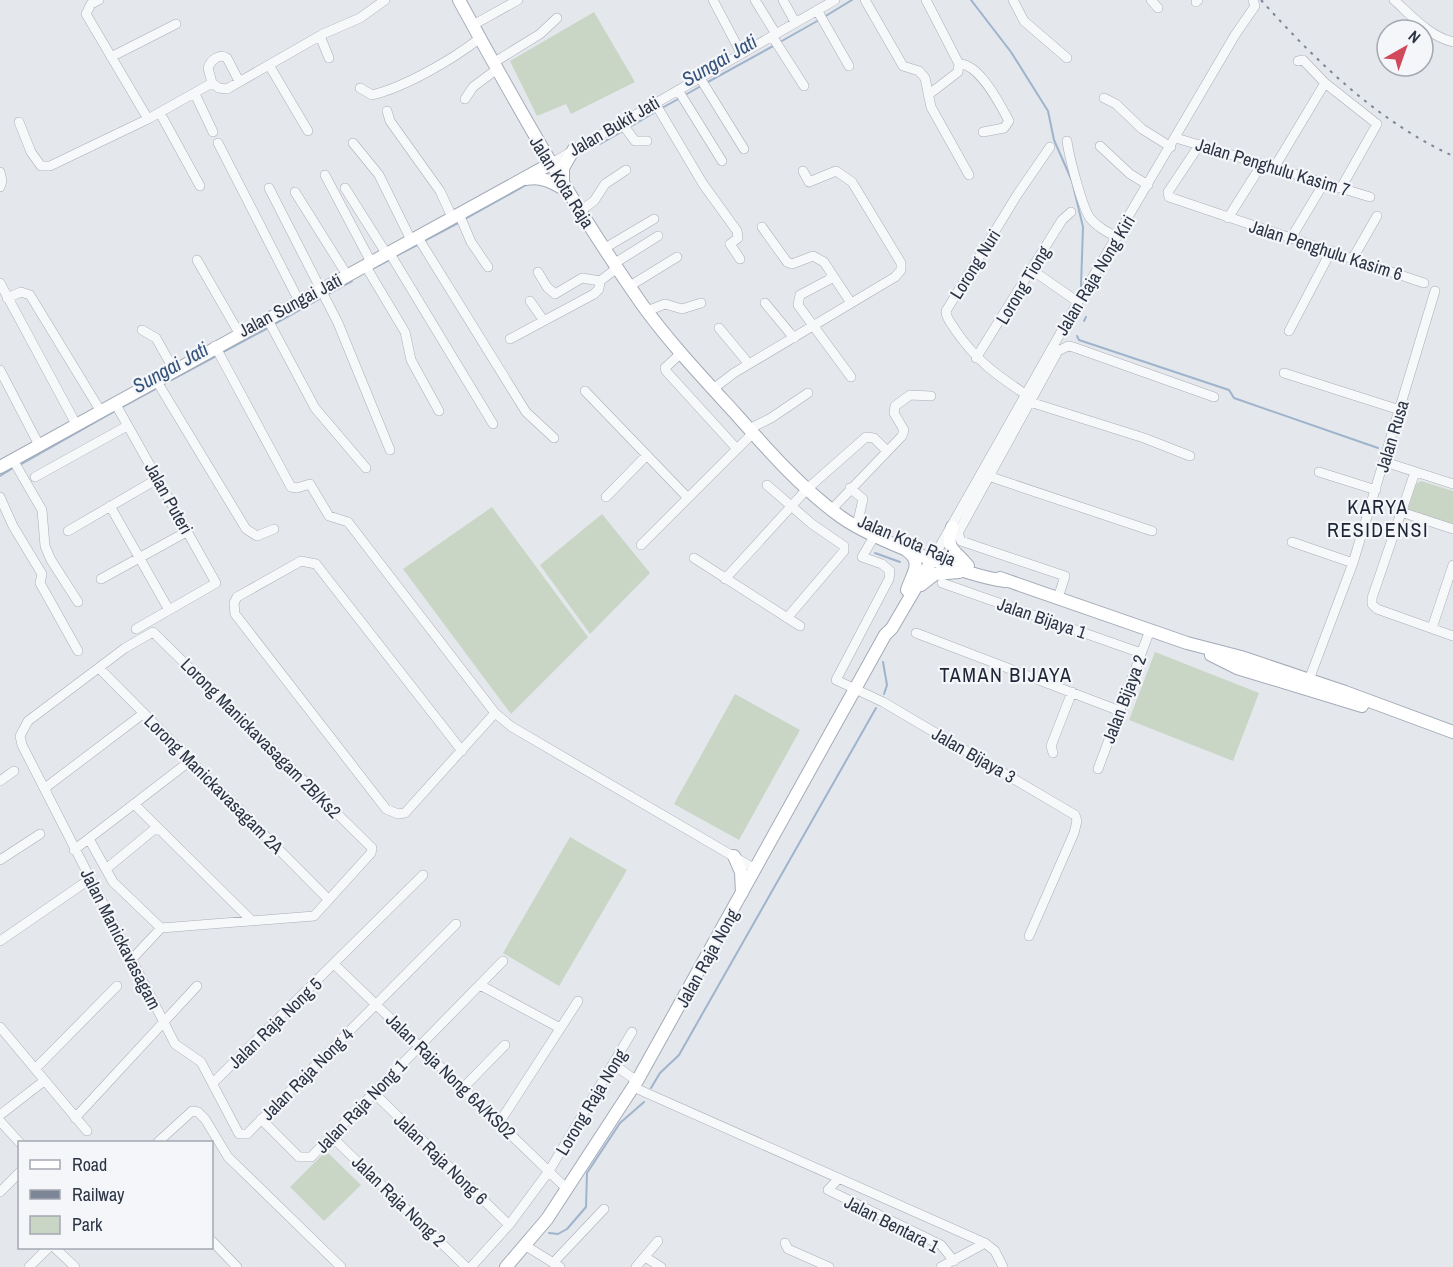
<svg xmlns="http://www.w3.org/2000/svg" width="1453" height="1267" viewBox="0 0 1453 1267" font-family="'Archivo Narrow',sans-serif">
<style>
.green{fill:#c9d6c5}
.lines{fill:none;stroke-linecap:round;stroke-linejoin:round}
.stream{stroke:#9fb4cc;stroke-width:2}
.minor-casing{stroke:#a9aeb7;stroke-width:10}
.major-casing{stroke:#a3abb8;stroke-width:14}
.minor{stroke:#f7f8fa;stroke-width:9}
.major{stroke:#fff;stroke-width:12}
.rail{stroke:#7d8696;stroke-width:2;stroke-dasharray:3 6;stroke-linecap:butt}
.labels{text-anchor:middle;dominant-baseline:central;stroke-width:4.5;stroke-linejoin:round;paint-order:stroke}
.street-label{font-size:18px;fill:#2b3445;stroke:#f4f6f9}
.water-label{font-size:20px;font-style:italic;fill:#34527a;stroke:#f4f6f9}
.neighbourhood-label{font-size:20px;letter-spacing:1.5px;fill:#1d2536;stroke:#f4f6f9}
</style>
<rect width="100%" height="100%" fill="#e4e7ec"/>
<path class="green" d="M594,12L635,82L571,114L566,104L537,116L510,61Z
M1421,481L1453,491V527L1407,512L1416,484Z
M492,507L588,637L511,714L403,569Z
M602,514L650,573L590,634L540,565Z
M1155,652L1259,693L1233,761L1129,720Z
M735,694L800,730L739,840L674,804Z
M570,837L627,870L559,986L503,953Z
M326,1151L361,1185L324,1221L290,1187Z"/>
<g class="lines">
<path class="stream" d="M971,0L1011,52L1048,111L1054,140L1072,181L1083,227L1081,286
M824,17L852,0
M780,42L819,20
M706,83L775,45
M685,95L701,86
M662,108L680,98
M628,128L657,111
M600,144L623,131
M465,219L526,185
M422,242L460,222
M396,256L417,245
M372,269L391,259
M328,294L352,281
M1084,321L1086,317
M273,325L323,297
M1077,336L1079,340L1229,390L1234,398L1378,448
M223,352L268,328
M162,385L218,355
M120,408L157,388
M18,466L115,411
M0,476L13,468
M875,553L900,562
M883,662L887,685L884,694
M651,1088L660,1073L679,1055L876,708
M549,1233L558,1234L567,1229L586,1207L587,1173L620,1123L644,1102"/>
<defs>
<path id="minor" d="M713,0L741,53
M755,0L776,34
M783,0L795,22
M865,0L903,66L919,71L925,78L931,107L969,175
M926,0L959,64L958,72L928,95
M1013,0L1024,21L1067,58
M1151,0L1158,8
M1394,0C1412,16 1429,36 1453,42
M1196,2L1198,0
M817,10L849,66
M473,25L518,0
M320,36L329,58
M772,36L804,86
M111,57L176,24
M1298,61L1303,60L1325,83L1377,124L1341,188
M493,63L540,34L557,18
M959,64C979,63 1000,104 1009,121L1004,128L983,132
M269,65L308,131
M700,78L744,149
M212,83L208,68C211,60 219,53 227,58L239,81
M360,88L372,95C405,87 452,60 480,38
M678,90L722,161
M195,94L213,132
M1104,98L1116,104L1142,129L1171,147
M465,99L473,87L497,69
M655,103L703,184L737,231L738,238L730,244L740,259
M387,111L390,121L440,191L452,217
M160,113L200,186
M148,119L212,83L219,88L227,89L323,34L360,18L385,0
M19,122L31,152L41,166H50L148,119L86,14L91,4L99,0
M621,122L635,141H647
M1176,138L1370,197
M1067,141C1069,156 1082,207 1090,218C1097,227 1107,232 1117,237
M218,143L299,301
M353,143L379,175L411,240
M1200,144L1168,192L1169,197L1424,283
M1100,146L1130,174L1148,185
M550,164L835,0
M1274,168L1325,83
M0,172L2,181L0,187
M325,175L371,262
M269,188L338,323L390,450
M345,188L386,253
M295,192L347,275
M580,211L594,201L605,184L626,170
M459,214L471,242L488,267
M1228,218L1262,164
M762,227L787,262L792,264L813,256L824,262L851,303
M417,236L526,412L554,438
M1291,238L1324,183
M605,248L654,219
M389,252L493,424
M1353,258L1377,216
M197,260L239,333
M615,263L658,236
M365,265L405,332L411,360L439,411
M1032,270L1078,302
M538,272L547,287L555,294L582,278L600,281L617,268
M834,277L800,295L798,305L851,377
M0,283L76,424
M630,286L677,257
M7,298L21,292L30,295L100,410
M530,301L544,321
M765,303L794,338
M647,311L665,304L682,309L701,303
M267,318L315,408L366,468
M719,328L749,364
M142,330L156,338L174,370
M1289,331L1331,251
M510,339L594,294L599,289L600,281
M215,346L291,487L297,488L310,484L329,516L348,522L495,713L512,727L755,869
M681,353L665,368L666,371L737,449
M976,358L1062,220L1071,212
M0,370L39,445
M1284,373L1400,410
M156,380L246,529L257,536L274,529
M713,389L734,373L895,277L901,270V263L852,182L836,171L809,182L803,171
M585,391L688,498
M1025,394C995,374 977,361 956,331C952,324 946,319 946,311L1017,195L1050,147
M1030,402L1144,438L1190,456
M115,403L216,583L136,629
M749,429L771,418L808,393
M13,460L42,510L45,546L51,560L78,602
M1385,462L1453,484
M1319,472L1376,490
M1415,472L1372,598V604L1377,609L1453,636
M988,476L1152,531
M35,477L127,426
M767,485L812,524L844,546V551L787,618
M850,488L863,499L858,521
M0,497L13,526L42,574L40,583L78,651
M606,497L647,455
M110,506L169,610
M832,509L902,436L904,430L894,413L895,406L910,395L931,396
M1401,512L1453,529
M878,530L862,557L882,564L890,571L889,579L836,680L883,702L1075,815L1077,821L1074,833L1029,936
M68,531L159,478
M1292,542L1353,563
M641,545L753,433
M936,553L1078,302L1235,35L1255,6L1253,0
M694,558L800,626
M101,579L188,531
M725,579L807,489L866,437L874,438L887,451
M942,583L1141,653
M1058,598L1065,576L961,541L958,533L1058,351L1068,346L1073,347L1214,397
M1432,628L1453,565
M916,633L1120,711
M100,669L328,899
M1307,685L1353,563L1435,291
M462,751L316,564L301,561L237,597L234,603L235,614L386,809L398,814L405,813L495,713
M1053,753L1051,746L1072,692
M1098,769L1150,630
M0,781L14,771
M45,788L144,713
M134,804L251,920
M89,839L113,882L161,928
M74,850L190,761
M0,860L40,834
M106,869L157,827
M0,941L90,879
M132,959L161,928L314,916L371,853L372,848L153,632L125,648L28,721L20,736L22,745L175,1044L201,1062L239,1134H247L456,924
M335,965L566,1188
M480,985L560,1028
M0,1027L87,1131
M613,1064L637,1081
M35,1069L117,986
M213,1083L423,875
M633,1087L985,1243L995,1251L1003,1267
M463,1088L505,1045
M374,1093L509,1225
M0,1115L44,1081
M75,1118L197,986
M261,1119L299,1157H311L503,961
M0,1121L20,1143
M499,1123L578,1001
M331,1136L466,1267
M158,1142L192,1111L198,1112L205,1119L228,1157L341,1267
M839,1178L828,1190L941,1245L954,1261
M0,1192L20,1172
M212,1241L237,1267
M785,1243L788,1249L829,1267
M526,1246L560,1267
M55,1248L75,1267
M645,1257L661,1267
M553,1263L604,1209
M29,1267L48,1248
M471,1267L509,1225L549,1171L632,1032
M636,1267L658,1241
M941,1267L985,1243"/>
<path id="major" d="M459,0C516,104 573,206 641,303C669,342 702,377 735,413C768,450 801,488 841,517C872,539 967,576 1005,581
M527,179C541,176 552,182 564,189
M563,184V168L574,149
M0,467L550,164
M952,527C945,551 955,549 968,566
M906,550C924,562 912,574 907,590
M1000,578L1187,643L1241,657L1345,692L1453,732
M921,585L935,574L959,572
M1211,655L1237,668L1362,706
M734,856L741,872L742,893
M506,1267L547,1219L637,1081L885,635L892,628L936,553"/>
</defs>
<use href="#minor" class="minor-casing"/>
<use href="#major" class="major-casing"/>
<use href="#minor" class="minor"/>
<use href="#major" class="major"/>
<path class="rail" d="M1261,0C1316,61 1377,121 1453,156"/>
</g>
<g class="labels">
<g class="street-label">
<text transform="translate(614 126) rotate(-30)">Jalan Bukit Jati</text>
<text transform="translate(1273 167) rotate(17)">Jalan Penghulu Kasim 7</text>
<text transform="translate(562 182) rotate(58)">Jalan Kota Raja</text>
<text transform="translate(1326 250) rotate(18)">Jalan Penghulu Kasim 6</text>
<text transform="translate(975 264) rotate(-58)">Lorong Nuri</text>
<text transform="translate(1095 275) rotate(-59)">Jalan Raja Nong Kiri</text>
<text transform="translate(1023 285) rotate(-59)">Lorong Tiong</text>
<text transform="translate(290 305) rotate(-28)">Jalan Sungai Jati</text>
<text transform="translate(1392 436) rotate(-73)">Jalan Rusa</text>
<text transform="translate(169 498) rotate(61)">Jalan Puteri</text>
<text transform="translate(907 540) rotate(23)">Jalan Kota Raja</text>
<text transform="translate(1042 618) rotate(19)">Jalan Bijaya 1</text>
<text transform="translate(1124 699) rotate(-69)">Jalan Bijaya 2</text>
<text transform="translate(261 738) rotate(45)">Lorong Manickavasagam 2B/Ks2</text>
<text transform="translate(974 755) rotate(30)">Jalan Bijaya 3</text>
<text transform="translate(214 784) rotate(45)">Lorong Manickavasagam 2A</text>
<text transform="translate(121 939) rotate(63)">Jalan Manickavasagam</text>
<text transform="translate(707 958) rotate(-61)">Jalan Raja Nong</text>
<text transform="translate(275 1023) rotate(-44)">Jalan Raja Nong 5</text>
<text transform="translate(307 1074) rotate(-45)">Jalan Raja Nong 4</text>
<text transform="translate(451 1076) rotate(44)">Jalan Raja Nong 6A/KS02</text>
<text transform="translate(591 1102) rotate(-59)">Lorong Raja Nong</text>
<text transform="translate(361 1106) rotate(-46)">Jalan Raja Nong 1</text>
<text transform="translate(441 1159) rotate(44)">Jalan Raja Nong 6</text>
<text transform="translate(399 1201) rotate(44)">Jalan Raja Nong 2</text>
<text transform="translate(892 1224) rotate(27)">Jalan Bentara 1</text>
</g>
<g class="water-label">
<text transform="translate(719 60) rotate(-30)">Sungai Jati</text>
<text transform="translate(170 367) rotate(-29)">Sungai Jati</text>
</g>
<g class="neighbourhood-label">
<text x="1378" y="506">KARYA<tspan x="1378" dy="23">RESIDENSI</tspan></text>
<text x="1006" y="674">TAMAN BIJAYA</text>
</g>
</g>
<rect x="18" y="1141" width="195" height="108" fill="#f4f6f9" stroke="#a4a8b1" stroke-width="1.5"/>
<rect x="30" y="1160" width="30" height="9" fill="#ffffff" stroke="#a4a8b1" stroke-width="1.5"/>
<text x="72" y="1171" font-size="18" fill="#2b3445">Road</text>
<rect x="30" y="1190" width="30" height="9" fill="#7d8696" stroke="#a4a8b1" stroke-width="1.5"/>
<text x="72" y="1201" font-size="18" fill="#2b3445">Railway</text>
<rect x="30" y="1216" width="30" height="18" fill="#c9d6c5" stroke="#a4a8b1" stroke-width="1.5"/>
<text x="72" y="1231" font-size="18" fill="#2b3445">Park</text>
<g transform="translate(1405 48) rotate(40)"><circle r="28" fill="#f4f6f9" stroke="#a4a8b1" stroke-width="1.5"/>
<path d="M0-4.5L10 22L0 15L-10 22Z" fill="#d1495b"/>
<text y="-9" font-size="16" font-weight="bold" text-anchor="middle" fill="#2b3445">N</text>
</g>
</svg>
